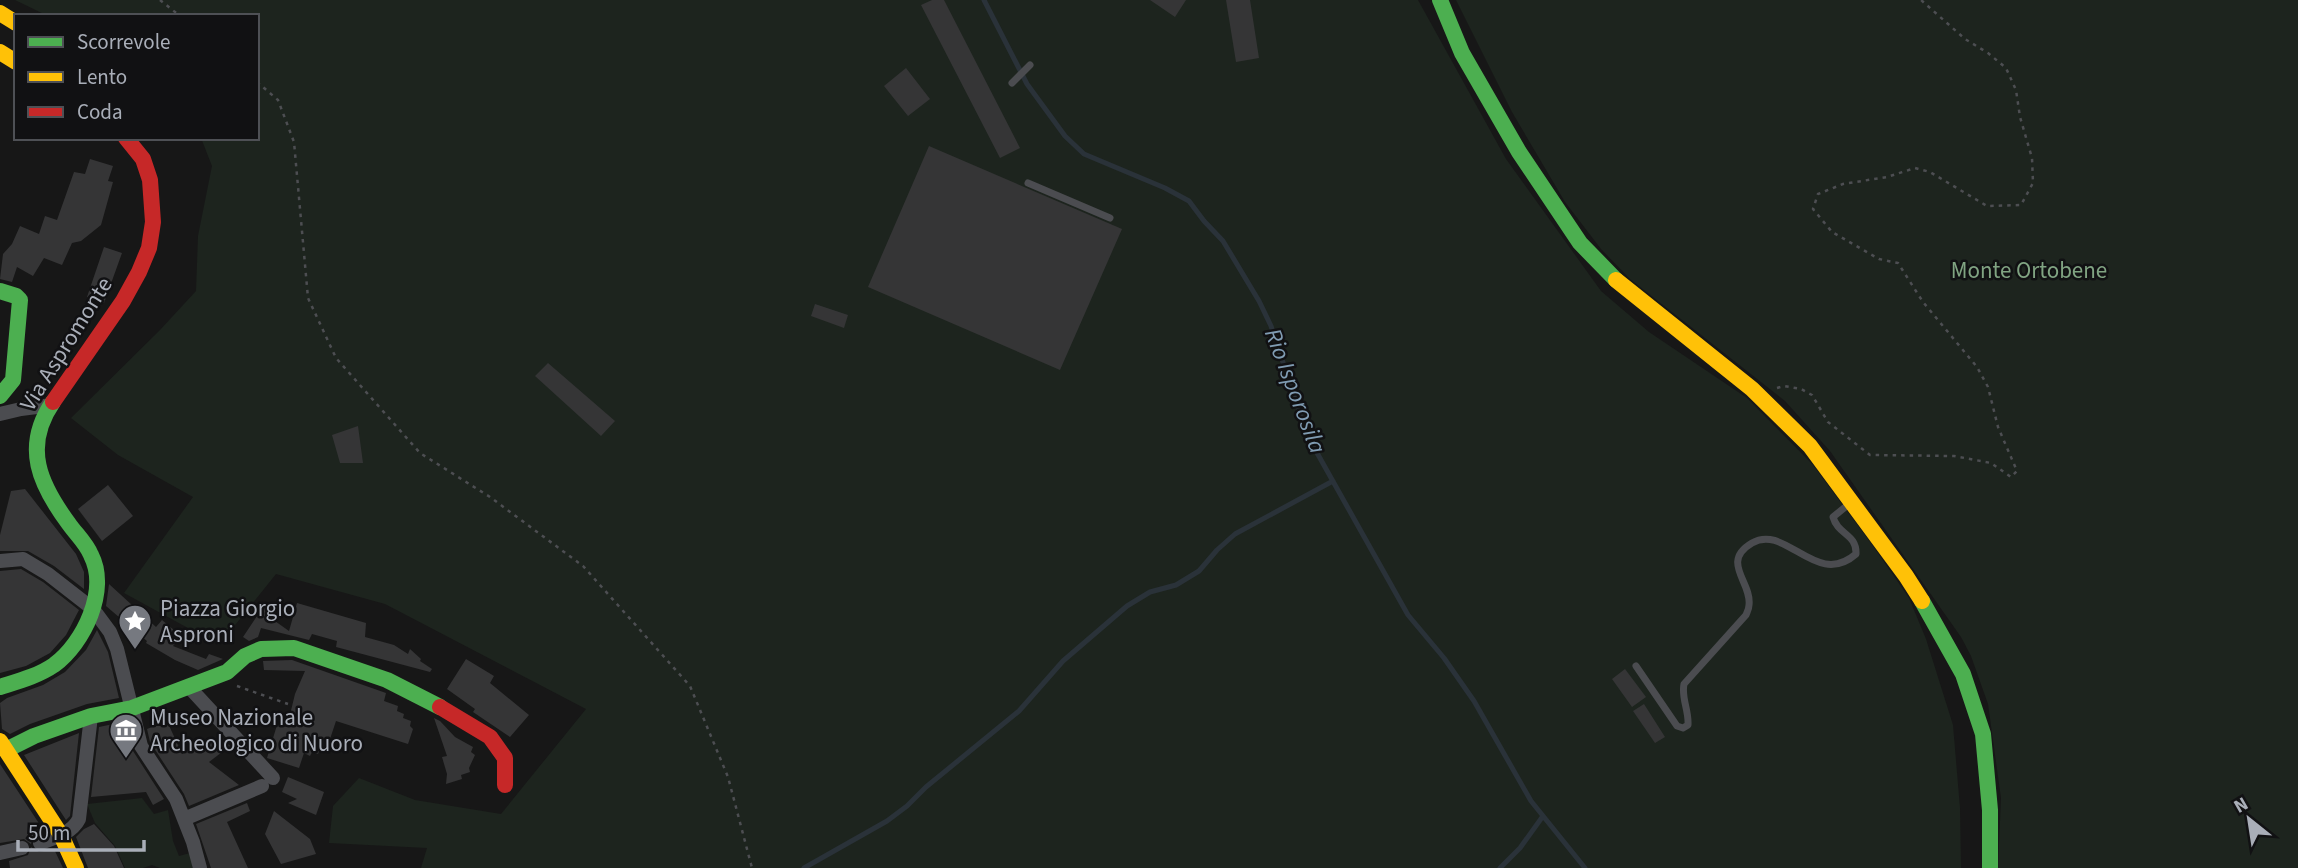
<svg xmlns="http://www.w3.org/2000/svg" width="2298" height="868" viewBox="0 0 2298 868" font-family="'Source Sans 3',sans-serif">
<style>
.green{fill:#1d241e}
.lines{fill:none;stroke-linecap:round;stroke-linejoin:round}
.stream{stroke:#2a3239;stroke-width:5}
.building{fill:#353536}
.path{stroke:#4d4e52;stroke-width:2.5;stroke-dasharray:3.5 5;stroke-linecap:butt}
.lane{stroke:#4b4c50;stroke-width:7}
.street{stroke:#4b4c50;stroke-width:14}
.fast{stroke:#4caf50;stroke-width:16}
.slow{stroke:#ffc107;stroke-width:16}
.jam{stroke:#c62828;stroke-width:16}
.labels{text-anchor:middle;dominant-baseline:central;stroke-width:5;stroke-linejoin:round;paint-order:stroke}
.park-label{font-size:23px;fill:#80a382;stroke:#111113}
.street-label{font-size:23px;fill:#a9aeb8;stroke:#111113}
.poi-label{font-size:23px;fill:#a9aeb8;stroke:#111113;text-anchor:start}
.water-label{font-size:24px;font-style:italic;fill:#809cb3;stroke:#111113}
</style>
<rect width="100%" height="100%" fill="#171717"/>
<path class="green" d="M15,0H1418L1506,159L1601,291L1649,332L1747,398L1813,465L1873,546L1909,598L1926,639L1953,725L1960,808L1961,868H421L427,848L329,843L333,806L359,778L415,800L501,814L586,709L385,604L276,574L219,645L124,593L193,497L118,455L71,418L160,330L196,291L198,236L212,166L201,138H257V16H48Z
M1456,0H2298V868H1998L2001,798L1988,704L1971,656L1961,637L1830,451L1785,401L1630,279L1601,249L1565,202L1512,112Z
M142,798L154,814L168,810L173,841L179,856L190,853L193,868H160L152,865L143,868H125L115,846L95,823L87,804Z"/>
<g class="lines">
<path class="stream" d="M984,0L1027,84L1065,136L1084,154L1165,188L1189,201L1204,221L1223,241L1259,301L1271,326L1307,435L1408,615L1444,658L1474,701L1531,801L1585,868
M804,868L887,821L907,806L926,787L1019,711L1063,661L1127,606L1150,592L1176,585L1199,571L1217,550L1235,534L1333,481
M1500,868L1520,848L1543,816"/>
</g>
<path class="building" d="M932,0H944L1020,148L1000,158L921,5Z
M1150,0H1186L1175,17Z
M1226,0H1250L1259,58L1236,62Z
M906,68L930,99L908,116L884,86Z
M929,146L1122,229L1060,370L868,287Z
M90,159L113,166L108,181L113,182L101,225L81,241L72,243L62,265L44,258L33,276L17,267L12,282L0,279L3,254L12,244L20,226L39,234L45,216L57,220L74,172L85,174Z
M104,247L122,253L104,303L87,297Z
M815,304L848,315L844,328L811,316Z
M548,363L615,421L601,436L535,376Z
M358,426L363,463H340L332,435Z
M108,485L133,516L102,541L78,509Z
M25,489L76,554L84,572V589L54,566L28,551H0V535L11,491Z
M21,569L43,582L79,610L66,635L50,653L26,666L0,673V571Z
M109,584L156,627L162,620L181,636L173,646L206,659L209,654L223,659L198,670L175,660L146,643L147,641L106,606Z
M297,603L366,623L365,637L394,645L408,654L410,649L421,659L420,661L432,669L430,672L336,647L337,641L312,634L309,640L261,628L258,637L249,641L243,637L265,604L268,606L265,614L289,631Z
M97,630L108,652L119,698L87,704L30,724L10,734L2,729L0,703L7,698L43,685L65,672L86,650Z
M466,659L494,676L490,683L529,715L510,737L473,712L475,709L447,689Z
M292,660L386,693L384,701L398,706L397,711L404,714L403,718L411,721L410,726L413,729L408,744L336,721L326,751L320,749L318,754L312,752L310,756L304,753L299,768L267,758L277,725L287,727L295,694L305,671L264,670L263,661Z
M1625,669L1646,697L1632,707L1612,679Z
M1644,704L1665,737L1655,743L1633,711Z
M434,718L440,721L455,737L473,747L471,752L475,755L469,768L470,772L461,775L462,779L446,784L447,774L442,757L447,756Z
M167,721L182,754L194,746L198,752L221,736L230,746L209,762L239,785L189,806L184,794L150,742L147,729Z
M118,723L125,737L129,736L133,751L164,799L153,805L146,792L91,797L99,727Z
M79,733L70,816L66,820L24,755Z
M0,764L44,831L33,836L31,844L24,839L0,843Z
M288,777L324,792L316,815L288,803L297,799L282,792Z
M247,803L250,811L227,822L248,868H211L196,824Z
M274,811L310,839L316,854L281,864L265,834Z
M94,824L114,846L124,868H88L76,837L84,829Z
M31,847L39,852L54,849L63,868H10L9,861L28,855Z"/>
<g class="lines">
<path class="path" d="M160,0L180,16
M257,82L278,100L294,142L308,298L336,358L420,453L490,497L583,566L690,686L728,777L752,868
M1777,388L1784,386L1801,389L1812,395L1828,422L1870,455L1954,456L1991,463L2011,477L2017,471L1998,427L1988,387L1977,367L1923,302L1898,263L1879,259L1832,232L1813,209L1818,194L1843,184L1887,177L1915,168L1930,172L1987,206L2021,205L2033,183L2032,158L2020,117L2016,90L2006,68L1988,53L1965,39L1921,0
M237,686L288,704"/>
<path class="lane" d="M1012,83L1030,65
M1028,183L1110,218
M1636,666L1677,726L1683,728L1688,725C1689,710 1681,698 1684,684L1746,615C1747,612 1749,609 1749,605C1752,582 1720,562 1752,543C1786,523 1816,589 1856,554C1857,534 1838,535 1833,517L1849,504"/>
<path class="street" d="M0,414L21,409L52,405
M0,561L23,559L48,574L93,609L110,632L117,649L141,746L176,799L193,842L200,868
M189,687L273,778
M184,819L262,786
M40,843C55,838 72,833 79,819L91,716
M0,853L22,848"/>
<path class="fast" d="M1440,0L1462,53L1519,152L1580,243L1616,280
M0,291L16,296L20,300L13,380L0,396
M1922,601L1963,674L1983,734L1990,810V868
M0,687C19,681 38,676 54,665C84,643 109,590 91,555C86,543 76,534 69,524C40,485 22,447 53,402
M6,750L34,736L91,716L132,708L227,672L245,656L261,649L294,648L387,680L440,707"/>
<path class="slow" d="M0,13L16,23
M0,52L16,62
M1616,280L1752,389L1810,446L1906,576L1922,601
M0,741L61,835L76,868"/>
<path class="jam" d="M53,402L123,301L139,272L149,248L153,222L150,180L143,159L126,138
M440,707L490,737L505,758V785"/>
</g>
<defs>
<symbol id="sight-pin" viewBox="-11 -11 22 30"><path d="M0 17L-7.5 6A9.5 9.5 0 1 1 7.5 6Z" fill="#767980" stroke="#111113"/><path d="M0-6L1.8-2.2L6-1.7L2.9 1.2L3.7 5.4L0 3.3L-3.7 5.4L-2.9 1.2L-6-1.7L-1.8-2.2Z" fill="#fff"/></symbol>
<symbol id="museum-pin" viewBox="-11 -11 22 30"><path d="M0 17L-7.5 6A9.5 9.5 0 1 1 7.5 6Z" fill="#767980" stroke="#111113"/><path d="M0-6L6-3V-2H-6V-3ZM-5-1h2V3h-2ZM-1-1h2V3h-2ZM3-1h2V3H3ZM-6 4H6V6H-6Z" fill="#fff"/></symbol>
</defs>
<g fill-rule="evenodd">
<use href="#sight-pin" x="116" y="602" width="38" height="52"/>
<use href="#museum-pin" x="107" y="711" width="38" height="52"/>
</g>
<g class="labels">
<g class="park-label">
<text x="2029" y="270">Monte Ortobene</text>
</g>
<g class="street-label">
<text transform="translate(66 344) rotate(-58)">Via Aspromonte</text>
</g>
<g class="poi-label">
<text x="160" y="608">Piazza Giorgio<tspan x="160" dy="26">Asproni</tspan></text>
<text x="150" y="717">Museo Nazionale<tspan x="150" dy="26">Archeologico di Nuoro</tspan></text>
</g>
<g class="water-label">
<text transform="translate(1295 391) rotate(69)">Rio Isporosila</text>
</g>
</g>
<rect x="14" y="14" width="245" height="126" fill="#111113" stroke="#4e5055" stroke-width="2"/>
<rect x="28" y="37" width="35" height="10" fill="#4caf50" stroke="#4e5055" stroke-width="2"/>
<text x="77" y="49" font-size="21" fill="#a9aeb8">Scorrevole</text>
<rect x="28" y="72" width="35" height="10" fill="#ffc107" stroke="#4e5055" stroke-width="2"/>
<text x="77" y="84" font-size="21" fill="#a9aeb8">Lento</text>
<rect x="28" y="107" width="35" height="10" fill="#c62828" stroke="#4e5055" stroke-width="2"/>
<text x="77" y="119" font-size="21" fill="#a9aeb8">Coda</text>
<g transform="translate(2249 819) rotate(330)" stroke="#111113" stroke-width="5" paint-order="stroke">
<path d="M0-5L12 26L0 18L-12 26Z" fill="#a9aeb8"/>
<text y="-10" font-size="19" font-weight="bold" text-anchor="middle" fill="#a9aeb8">N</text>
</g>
<path d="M18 840v10h126v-10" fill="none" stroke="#a9aeb8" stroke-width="3.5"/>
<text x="28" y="840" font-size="21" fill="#a9aeb8" stroke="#111113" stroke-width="5" paint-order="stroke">50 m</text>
</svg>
